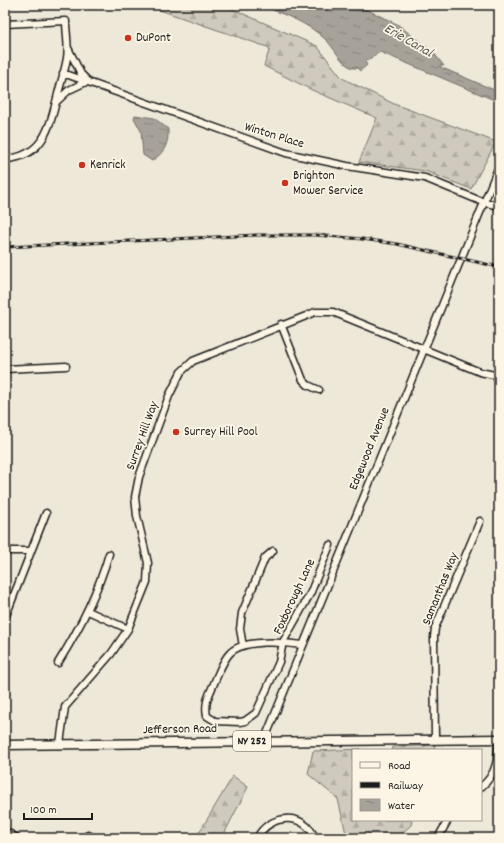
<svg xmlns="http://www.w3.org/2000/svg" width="504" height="843" viewBox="0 0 504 843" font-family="Dekko,sans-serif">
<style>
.forest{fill:url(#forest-firs);stroke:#76736c}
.water{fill:url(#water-ripples);stroke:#6f6c67}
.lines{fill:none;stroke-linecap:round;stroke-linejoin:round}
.minor-casing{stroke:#1c1c1c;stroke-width:9}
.major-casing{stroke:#1c1c1c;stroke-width:11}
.minor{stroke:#fcf5e5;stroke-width:6}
.major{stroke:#fcf5e5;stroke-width:8}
.rail-casing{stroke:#1c1c1c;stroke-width:3}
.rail{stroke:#fcf5e5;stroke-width:1.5;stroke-dasharray:4.5;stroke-linecap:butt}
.poi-dot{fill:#c8321e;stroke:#fcf5e5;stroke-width:1.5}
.labels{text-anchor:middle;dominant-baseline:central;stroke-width:3.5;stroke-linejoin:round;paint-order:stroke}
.shield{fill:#fcf5e5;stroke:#5f5d58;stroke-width:1}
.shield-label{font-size:12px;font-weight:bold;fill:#1c1c1c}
.poi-label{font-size:13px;fill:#1c1c1c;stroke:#fcf5e5;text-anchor:start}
.street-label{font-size:13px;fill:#1c1c1c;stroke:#fcf5e5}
.water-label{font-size:14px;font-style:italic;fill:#5b5854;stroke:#fcf5e5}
</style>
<defs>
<pattern id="forest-firs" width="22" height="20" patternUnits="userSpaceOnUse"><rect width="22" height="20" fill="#cfcabd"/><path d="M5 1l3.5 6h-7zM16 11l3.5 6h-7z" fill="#b1ada2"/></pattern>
<pattern id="water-ripples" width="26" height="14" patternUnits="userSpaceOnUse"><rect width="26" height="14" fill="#a7a299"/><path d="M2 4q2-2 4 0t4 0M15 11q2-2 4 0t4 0" fill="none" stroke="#87837c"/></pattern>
</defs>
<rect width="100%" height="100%" fill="#eee8d9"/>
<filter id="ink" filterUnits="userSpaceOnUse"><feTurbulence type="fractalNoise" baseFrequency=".025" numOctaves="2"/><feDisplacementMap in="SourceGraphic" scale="8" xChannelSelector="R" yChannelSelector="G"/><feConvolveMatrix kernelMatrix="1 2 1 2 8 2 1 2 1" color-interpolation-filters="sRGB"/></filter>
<g filter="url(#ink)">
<path class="forest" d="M145,5H223L317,46L342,78L394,104L496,142L471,189L425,171L359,162L377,118L314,91L264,66L270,48Z
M435,745L434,750H392L393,747Z
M361,749L353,750V820H412L411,825L397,838H347L338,799L308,774L313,751Z
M233,776L248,787L222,838H196Z"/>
<path class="water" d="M260,5H357L361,7L397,24L428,48L426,50L431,54L433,52L444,66L440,65V67L499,92V102L380,52L365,62L367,65L360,71L357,68C344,70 335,48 326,40C309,23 283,14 260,5Z
M135,115L154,118L168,129C169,144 164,153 152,161L143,155L141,131L134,118Z"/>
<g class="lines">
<defs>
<path id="minor" d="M5,24L66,21C66,33 69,47 67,58C65,70 61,82 58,94C50,126 44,157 5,159
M68,48L81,74L88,81
M63,73L286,153L347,166L425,178L483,202L499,206
M56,102L69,90L88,81
M281,324L303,380L308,385L319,390
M5,369L66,366
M5,551H31
M88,611L128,629
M5,618L46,513
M302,645C283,642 244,639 230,653C223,660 219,672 215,681C210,694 204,701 207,716L215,721L240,722L245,721L256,713L279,662L283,642L310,594L330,545
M243,646L240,629L242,613L265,558L273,551
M58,663C80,628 97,595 109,554
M435,739L434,637L435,628L480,521
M264,741L499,166
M60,744L65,707L111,654L128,629L147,582L148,563L137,516L135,497L139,477L169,396L181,372L193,361L306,316L315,312H333L480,372L499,376
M481,787C497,774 498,759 498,739
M5,831L17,838
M83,838L88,835L94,838
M257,838C269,814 304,811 315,838
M438,838L448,820"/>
<path id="major" d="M5,745L499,739"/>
</defs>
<use href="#minor" class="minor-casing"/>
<use href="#major" class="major-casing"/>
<use href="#minor" class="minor"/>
<use href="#major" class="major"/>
<defs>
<path id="rail" d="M5,247L257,235H316L362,239L397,244L499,267"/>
</defs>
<use href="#rail" class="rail-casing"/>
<use href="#rail" class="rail"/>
</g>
</g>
<g class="poi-dot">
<circle cx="128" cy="38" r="4"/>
<circle cx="82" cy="165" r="4"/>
<circle cx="285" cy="183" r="4"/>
<circle cx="176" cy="432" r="4"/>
</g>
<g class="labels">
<rect class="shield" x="233" y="731" width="38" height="20" rx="3"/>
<g class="shield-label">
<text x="252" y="741">NY 252</text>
</g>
<g class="poi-label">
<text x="136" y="38">DuPont</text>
<text x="90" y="165">Kenrick</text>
<text x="293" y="176">Brighton<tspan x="293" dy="15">Mower Service</tspan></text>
<text x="184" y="432">Surrey Hill Pool</text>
</g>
<g class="street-label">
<text transform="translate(274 136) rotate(17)">Winton Place</text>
<text transform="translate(143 436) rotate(-70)">Surrey Hill Way</text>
<text transform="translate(370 449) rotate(-68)">Edgewood Avenue</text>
<text transform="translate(441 589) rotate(-68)">Samanthas Way</text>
<text transform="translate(295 597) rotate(-65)">Foxborough Lane</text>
<text transform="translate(180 730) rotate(-1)">Jefferson Road</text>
</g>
<g class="water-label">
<text transform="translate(408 41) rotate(30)">Erie Canal</text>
</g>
</g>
<rect width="504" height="843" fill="none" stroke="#fcf5e5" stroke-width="20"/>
<rect x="10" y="10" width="484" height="823" fill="none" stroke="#1c1c1c" stroke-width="1.5" filter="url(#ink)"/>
<rect x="352" y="749" width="130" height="72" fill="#fcf5e5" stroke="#a29e95"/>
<rect x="360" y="762" width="20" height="6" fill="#fcf5e5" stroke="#a29e95"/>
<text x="388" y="769" font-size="12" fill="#1c1c1c">Road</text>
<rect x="360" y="782" width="20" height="6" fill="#1c1c1c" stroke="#a29e95"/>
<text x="388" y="789" font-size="12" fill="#1c1c1c">Railway</text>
<rect x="360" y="799" width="20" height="12" fill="url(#water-ripples)" stroke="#a29e95"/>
<text x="388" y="809" font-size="12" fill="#1c1c1c">Water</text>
<path d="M24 813v6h68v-6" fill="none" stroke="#1c1c1c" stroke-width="2"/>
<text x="30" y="813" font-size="12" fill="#1c1c1c" stroke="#fcf5e5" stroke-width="3" paint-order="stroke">100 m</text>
</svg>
